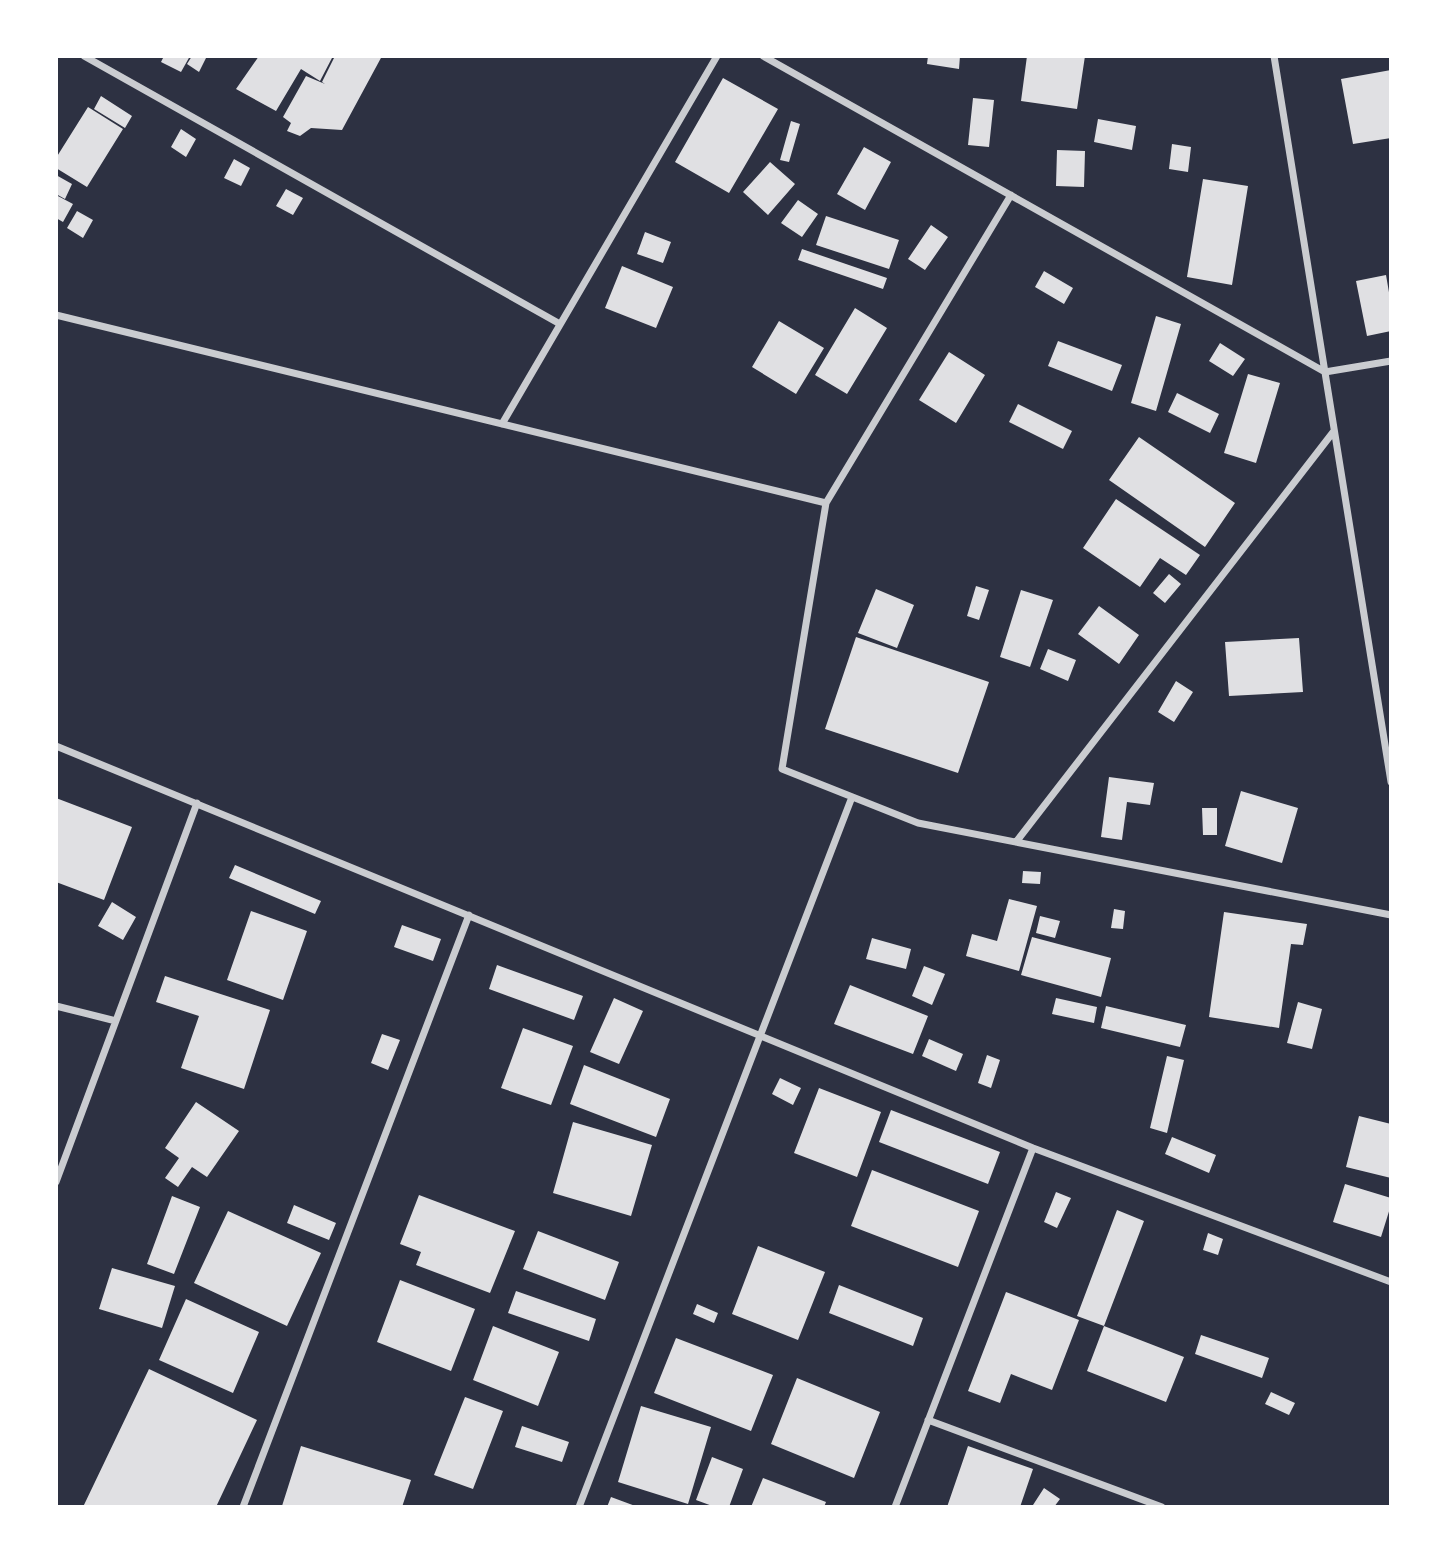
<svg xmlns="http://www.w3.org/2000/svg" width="1447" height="1563" viewBox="0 0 1447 1563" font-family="'Source Sans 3',sans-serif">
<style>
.building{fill:#e0e0e3}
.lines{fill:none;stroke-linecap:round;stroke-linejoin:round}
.minor{stroke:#caccd0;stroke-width:7}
</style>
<rect width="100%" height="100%" fill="#2d3142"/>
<path class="building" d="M164,56H190L181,72L161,62Z
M192,56H207L199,72L187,64Z
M259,56H333L320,81L301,69L276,111L236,89Z
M335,56H382L342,130L311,128L300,136L287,131L291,123L283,117L306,76L325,84L322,82Z
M928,56H960L959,69L927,64Z
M1027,56H1085L1077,109L1021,101Z
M1391,70V138L1353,144L1341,79Z
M723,78L778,109L729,193L675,162Z
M101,96L132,116L125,128L94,109Z
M973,98L994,100L989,147L968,145Z
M88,107L123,129L87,187L56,168V158Z
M1098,119L1136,126L1132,150L1094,142Z
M791,121L800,124L789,162L780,160Z
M181,129L196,139L186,157L171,147Z
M1172,144L1191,147L1188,172L1169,169Z
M864,147L891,162L865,210L837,194Z
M1057,150L1085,151L1084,187L1056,186Z
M234,159L250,168L241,186L224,178Z
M770,162L795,184L768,215L743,192Z
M56,175L72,184L65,199L56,194Z
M1203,179L1248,186L1232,285L1187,277Z
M286,189L303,198L293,215L276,206Z
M56,195L73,204L63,222L56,218Z
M798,200L818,214L802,237L781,223Z
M77,211L93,220L83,238L67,228Z
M826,216L899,240L889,269L816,245Z
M931,225L948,237L925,270L908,259Z
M645,232L671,242L663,263L637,254Z
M802,249L887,278L883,289L798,260Z
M622,266L673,287L656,328L605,308Z
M1044,271L1073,288L1064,304L1035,287Z
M1386,275L1391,304V331L1367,336L1356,281Z
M855,308L887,328L847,394L815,375Z
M1156,316L1181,324L1156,411L1131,403Z
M779,321L824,348L796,394L752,367Z
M1058,341L1122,365L1112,391L1048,366Z
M1220,343L1245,359L1233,376L1209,361Z
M949,352L985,375L956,423L919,400Z
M1248,374L1280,383L1256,463L1224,453Z
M1177,393L1219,414L1210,433L1168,412Z
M1018,404L1072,431L1063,449L1009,422Z
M1139,437L1235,503L1205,547L1109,480Z
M1116,499L1200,555L1186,575L1160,558L1140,587L1083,548Z
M1169,574L1181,584L1165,603L1153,593Z
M976,586L989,590L979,620L967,616Z
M876,589L914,605L897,648L858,633Z
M1021,590L1053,600L1030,667L1000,657Z
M1099,606L1139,635L1119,664L1078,634Z
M856,637L989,682L958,773L825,729Z
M1299,638L1303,692L1229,696L1225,642Z
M1048,649L1076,660L1068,681L1040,669Z
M1176,681L1193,692L1174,722L1158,712Z
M1109,777L1154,783L1150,805L1127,802L1122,840L1101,837Z
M1241,791L1298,808L1282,863L1225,846Z
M56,798L132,827L104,900L56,882Z
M1202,808H1217V835H1203Z
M235,865L321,901L315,914L229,878Z
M1023,871L1041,872L1040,884L1022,883Z
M1009,899L1037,906L1019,971L966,956L972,934L997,941Z
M112,902L136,917L123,940L98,926Z
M1114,909L1125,911L1123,929L1111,928Z
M251,911L307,931L283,1000L227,980Z
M1224,912L1307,924L1303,945L1291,944L1279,1028L1209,1017Z
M1040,916L1060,921L1055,938L1036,933Z
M402,925L441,939L433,961L394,947Z
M1032,937L1111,958L1101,997L1021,975Z
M872,938L911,949L906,969L866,959Z
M497,965L583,996L574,1020L489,989Z
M924,966L945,974L932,1005L912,996Z
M165,976L270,1010L244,1089L181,1068L199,1016L156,1002Z
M850,985L928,1016L913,1054L834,1024Z
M614,998L643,1011L619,1064L590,1052Z
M1056,998L1097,1007L1094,1023L1052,1014Z
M1298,1002L1322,1009L1312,1049L1287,1043Z
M1106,1006L1186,1025L1180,1047L1101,1028Z
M523,1028L573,1046L551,1105L501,1088Z
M382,1034L400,1040L388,1070L371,1063Z
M929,1039L963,1054L956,1071L922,1056Z
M987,1055L1000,1060L991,1088L978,1083Z
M1167,1056L1184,1060L1167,1133L1150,1128Z
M584,1065L670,1099L656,1137L570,1104Z
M780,1078L801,1088L793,1105L772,1094Z
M819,1088L881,1112L857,1177L794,1153Z
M196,1102L239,1131L207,1177L192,1167L178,1187L165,1178L179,1158L165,1148Z
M891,1110L1000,1152L988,1184L879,1142Z
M1359,1116L1391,1124V1178L1346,1167Z
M573,1122L652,1145L631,1216L553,1193Z
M1172,1137L1216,1155L1209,1173L1165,1154Z
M872,1170L979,1211L958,1267L851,1226Z
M1345,1184L1391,1198V1205L1381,1237L1333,1222Z
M1056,1192L1071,1198L1057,1228L1044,1222Z
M419,1195L515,1231L490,1293L416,1265L421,1252L400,1244Z
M172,1196L200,1207L174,1274L147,1264Z
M294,1205L336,1223L329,1240L287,1223Z
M1117,1210L1144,1221L1104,1326L1077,1316Z
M228,1211L321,1253L287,1326L194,1283Z
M538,1231L619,1262L605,1300L523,1269Z
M1208,1233L1223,1239L1218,1255L1203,1250Z
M758,1246L825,1272L798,1340L732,1314Z
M112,1268L175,1286L162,1328L99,1309Z
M400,1280L475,1309L451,1371L377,1342Z
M839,1285L923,1318L913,1346L829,1313Z
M516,1291L596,1319L589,1341L508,1313Z
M1006,1292L1079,1320L1052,1390L1011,1374L1000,1403L968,1391Z
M186,1299L259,1332L233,1393L159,1360Z
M697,1304L718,1313L714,1323L693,1314Z
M493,1326L559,1352L538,1406L473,1380Z
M1104,1326L1184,1357L1166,1402L1087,1371Z
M1201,1335L1269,1358L1262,1378L1195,1354Z
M676,1338L773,1375L751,1431L654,1393Z
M149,1369L257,1420L216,1507H83Z
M797,1378L880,1412L854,1478L771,1444Z
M1271,1392L1295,1403L1289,1415L1265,1404Z
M465,1397L503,1411L473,1489L434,1475Z
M641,1406L711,1427L688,1504L618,1482Z
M522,1426L569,1442L562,1462L515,1447Z
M301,1446L411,1480L402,1507L282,1506Z
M968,1446L1033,1469L1020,1507H947Z
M712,1457L743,1469L729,1507H715L696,1500Z
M763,1478L826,1502L824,1507H751Z
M1044,1488L1060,1499L1054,1507H1036L1033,1505Z
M611,1497L638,1507H607Z"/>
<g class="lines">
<path class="minor" d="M84,56L560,324
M763,56L1325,372L1391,361
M1274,56L1391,782
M1011,195L826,503L782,769L918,823L1391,915
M56,315L826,503
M502,424L717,56
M56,746L1033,1148L1391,1282
M1016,842L1334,431
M56,1006L116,1021
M56,1182L197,803
M928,1420L1162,1507
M243,1507L469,915
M579,1507L852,797
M895,1507L1033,1148"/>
</g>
<rect width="1447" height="1563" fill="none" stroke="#ffffff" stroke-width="116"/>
</svg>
